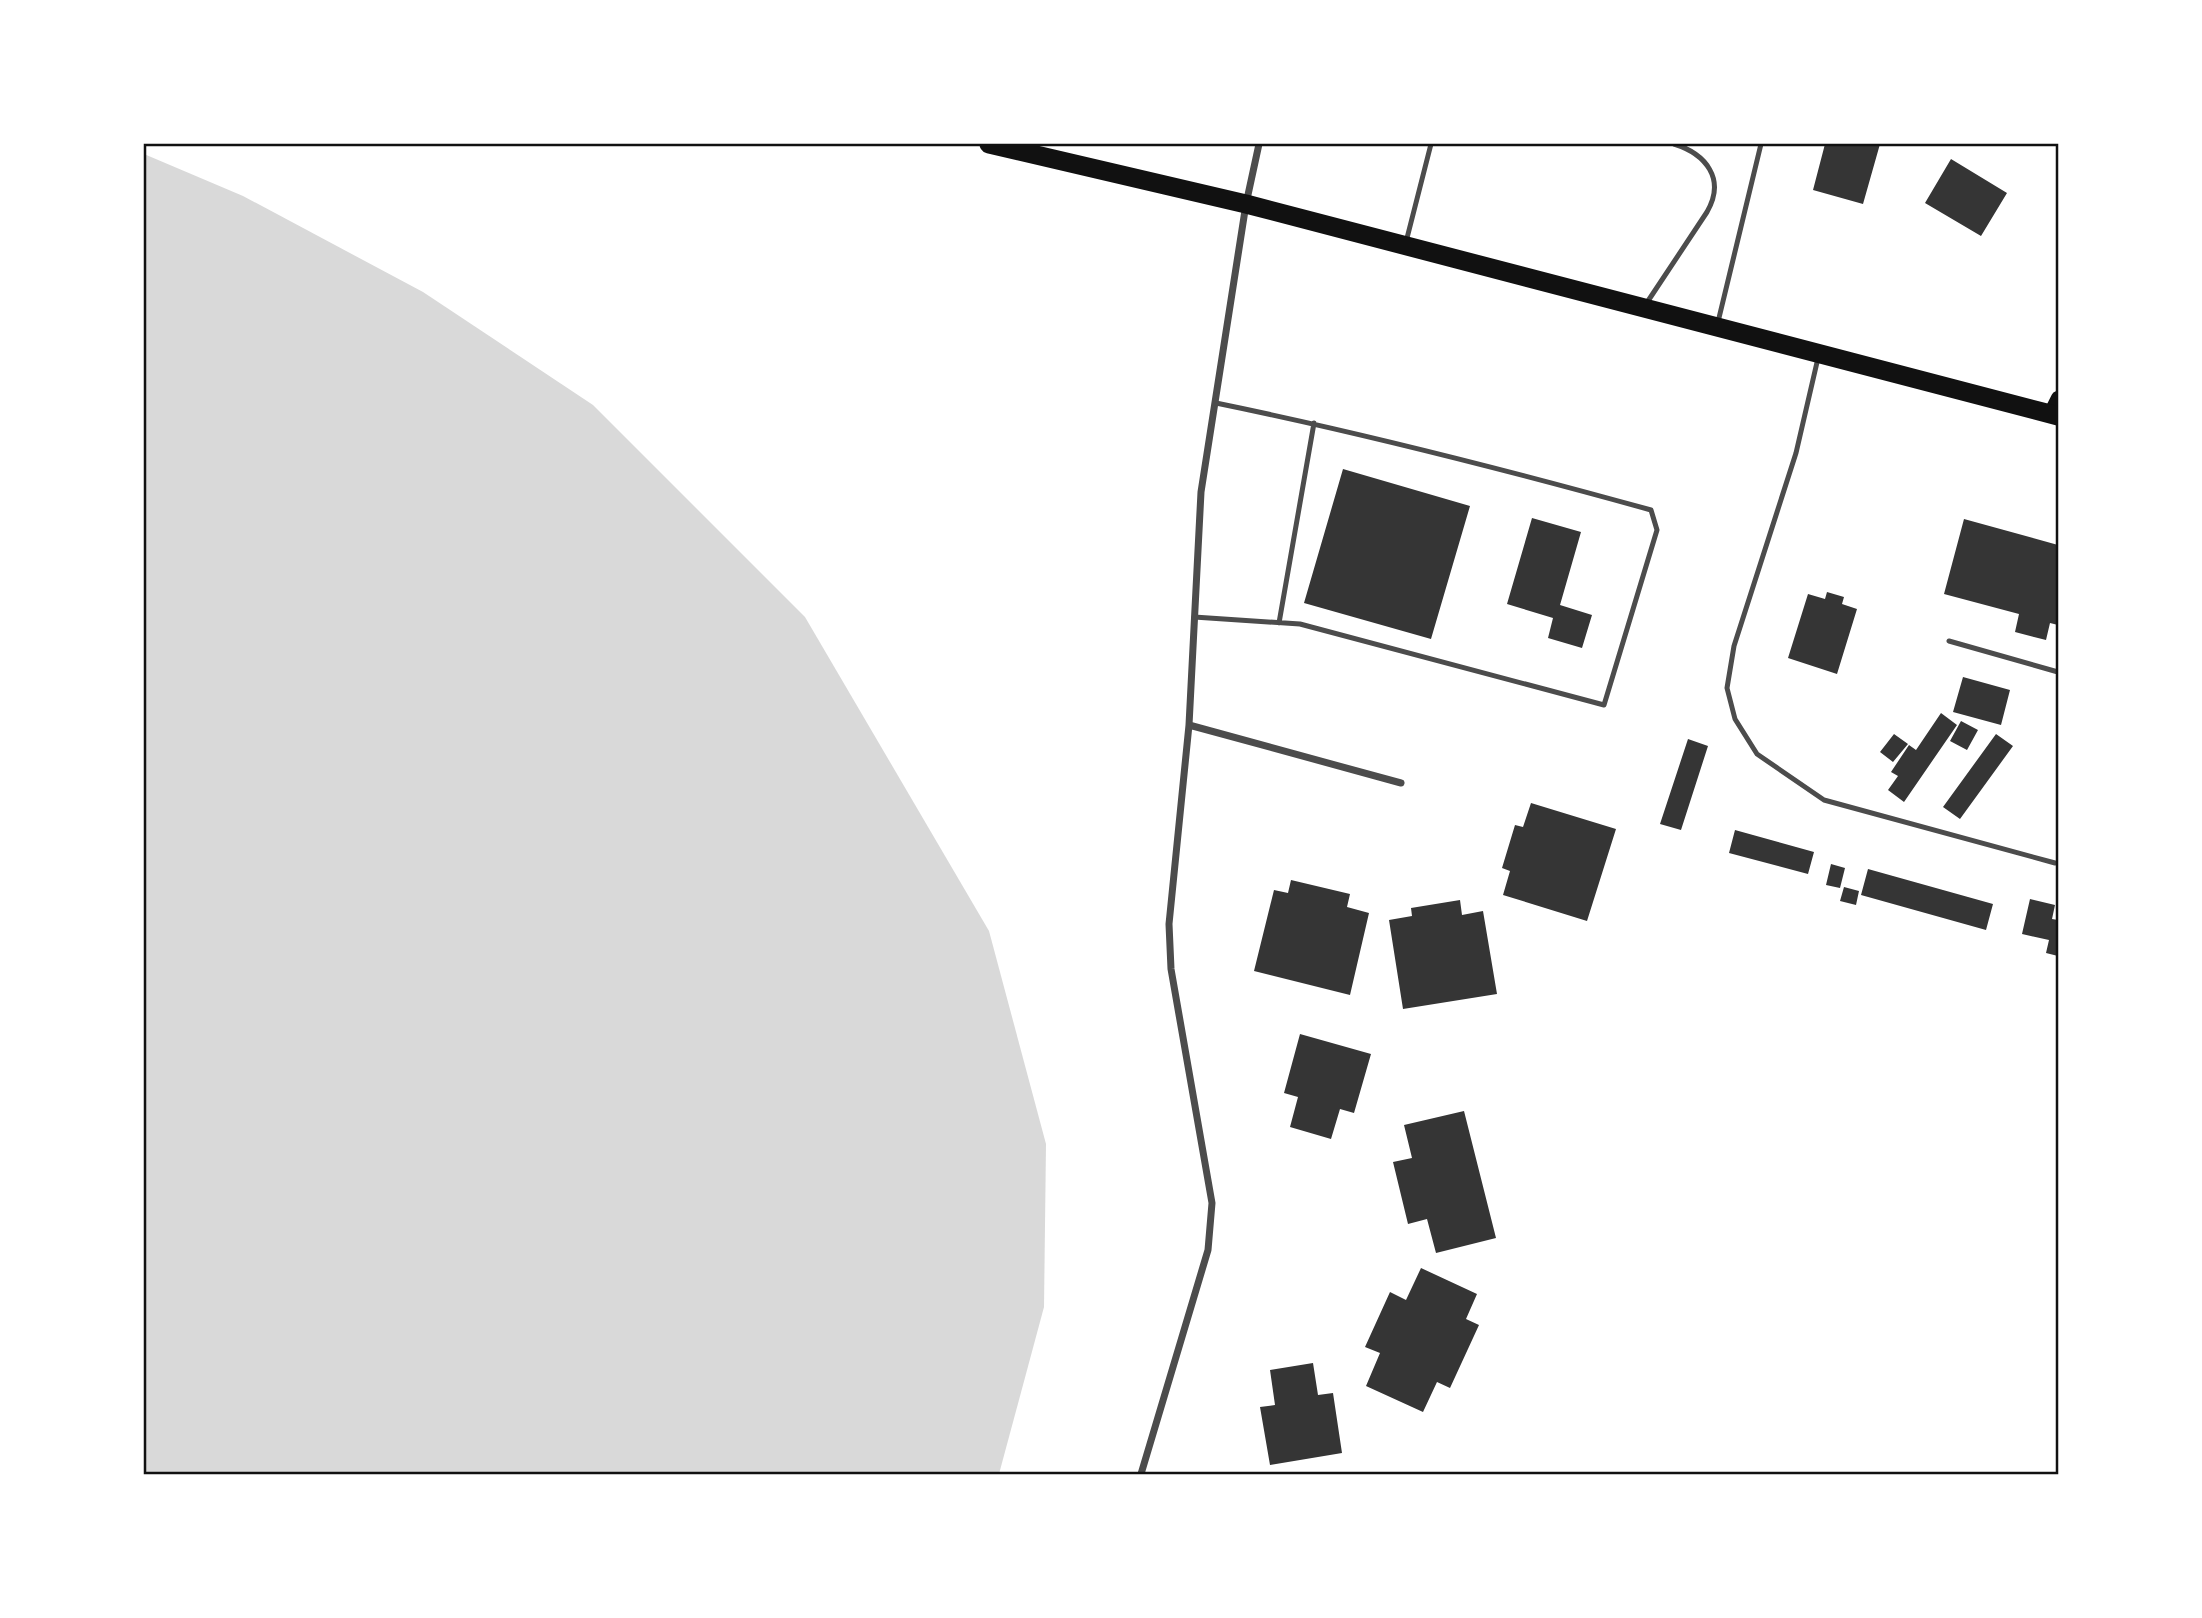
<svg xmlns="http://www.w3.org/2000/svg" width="2202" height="1618" viewBox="0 0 2202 1618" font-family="'Sofia Sans Condensed',sans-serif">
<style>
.water{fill:#d9d9d9}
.building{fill:#353535}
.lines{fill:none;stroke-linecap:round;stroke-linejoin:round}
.service{stroke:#4c4c4c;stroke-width:5}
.minor{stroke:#4c4c4c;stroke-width:7}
.secondary{stroke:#111;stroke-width:14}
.trunk{stroke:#111;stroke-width:19}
.neatline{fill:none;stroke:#111;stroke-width:2.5}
</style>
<rect width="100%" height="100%" fill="#fff"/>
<path class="water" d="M144,154L243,196L423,292L593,405L805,617L989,931L1046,1144L1044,1307L999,1474H144Z"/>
<path class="building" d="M1825,144H1880L1863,204L1813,190Z
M1951,159L2007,193L1981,236L1925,203Z
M1343,469L1470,506L1431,639L1304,603Z
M1532,518L1581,532L1560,605L1592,615L1582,648L1548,638L1553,618L1507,604Z
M1964,519L2058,545V625L2050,623L2046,640L2015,632L2019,614L1944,594Z
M1827,592L1844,597L1842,604L1857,609L1837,674L1788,658L1808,594L1825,599Z
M1963,677L2010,690L2001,725L1953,712Z
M1941,713L1957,725L1904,802L1888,790L1898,776L1891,772L1909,745L1916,750Z
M1961,721L1978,730L1967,750L1950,741Z
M1894,734L1908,744L1893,762L1880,752Z
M1996,734L2013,746L1960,819L1943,807Z
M1688,739L1708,746L1681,830L1660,824Z
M1531,803L1616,829L1587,921L1503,895L1510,871L1502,868L1515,825L1523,827Z
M1735,830L1814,852L1808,874L1729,853Z
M1831,864L1845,868L1840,888L1826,885Z
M1868,869L1993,904L1986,930L1861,895Z
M1291,880L1350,894L1347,907L1369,913L1350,995L1254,971L1274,890L1288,893Z
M1844,887L1859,891L1856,905L1840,901Z
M2030,899L2055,905L2052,919L2058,920V956L2046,953L2049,940L2022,934Z
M1460,900L1462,915L1483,911L1497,994L1403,1009L1389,920L1412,916L1411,908Z
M1300,1034L1371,1054L1354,1113L1340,1109L1331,1139L1290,1127L1298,1097L1284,1093Z
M1464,1111L1496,1238L1436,1253L1427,1219L1408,1224L1393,1162L1412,1158L1404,1125Z
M1421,1268L1477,1294L1466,1319L1479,1325L1450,1388L1437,1382L1423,1412L1366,1386L1380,1353L1365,1347L1390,1292L1406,1300Z
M1313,1363L1318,1395L1333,1393L1342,1453L1270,1465L1260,1407L1275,1405L1270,1370Z"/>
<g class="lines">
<path class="service" d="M1406,242L1431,144
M1646,304L1707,212C1726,179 1706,154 1674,144
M1718,322L1761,144
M1818,358L1796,453L1734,646L1727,688L1735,719L1757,754L1824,800L2055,863
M1194,617L1300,624L1604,705L1657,530L1651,510C1507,470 1362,433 1216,403
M1279,623L1314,423
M1949,641L2058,672"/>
<path class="minor" d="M1189,725L1401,783
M1141,1474L1208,1250L1212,1203L1171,969L1169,924L1189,725L1201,492L1246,204L1259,144"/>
<path class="secondary" d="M2050,414L2058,398"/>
<path class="trunk" d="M989,144L1246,204L2058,416"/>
</g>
<rect width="2202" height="1618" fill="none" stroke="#ffffff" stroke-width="290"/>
<rect x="145" y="145" width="1912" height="1328" class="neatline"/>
</svg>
